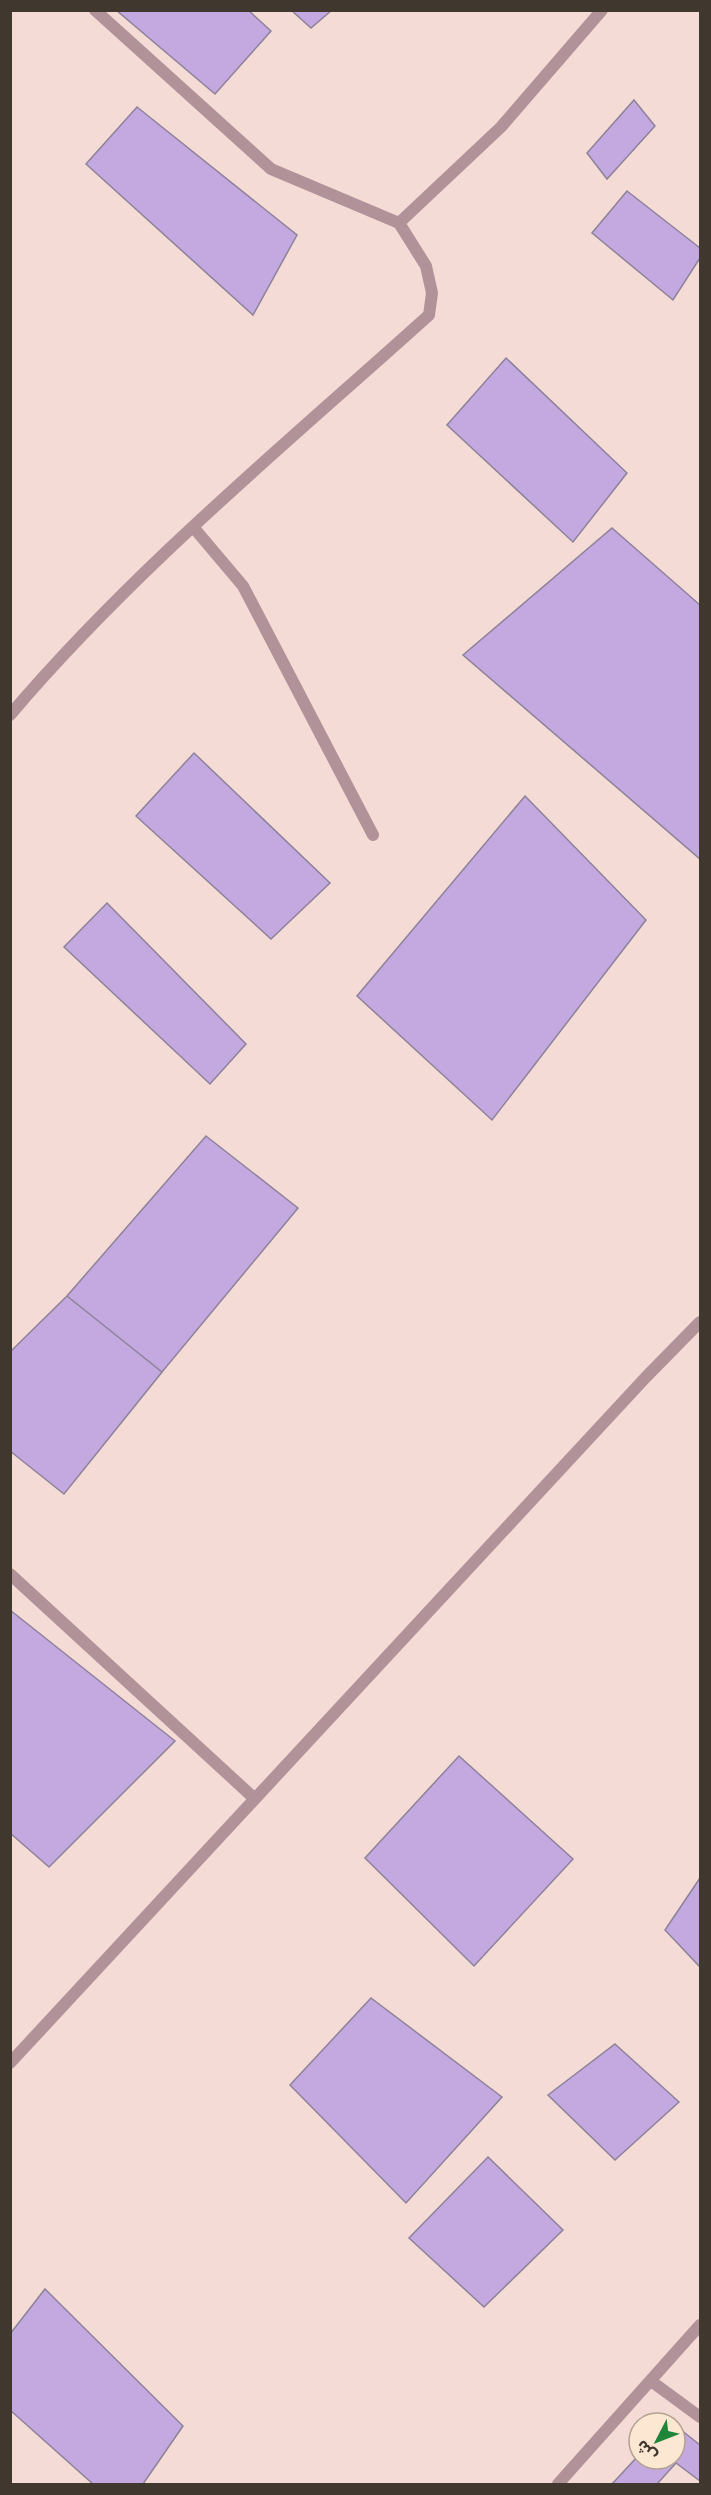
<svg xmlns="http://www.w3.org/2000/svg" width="711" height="2495" viewBox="0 0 711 2495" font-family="Signika,'Noto Sans Arabic',sans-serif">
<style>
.industrial{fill:#f5dbd6;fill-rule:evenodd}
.building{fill:#c3a9df;stroke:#8c8299;stroke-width:1.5}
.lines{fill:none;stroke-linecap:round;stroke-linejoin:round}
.street{stroke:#b09298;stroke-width:12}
</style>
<rect width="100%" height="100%" fill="#fce8d2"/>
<path class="industrial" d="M11,11H700V2484H11ZM639,2423H675V2459H639Z"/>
<path class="building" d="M116,10H248L271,31L215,94Z
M291,10H332L311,28Z
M634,100L655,126L607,179L587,153Z
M137,107L297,235L253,315L86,164Z
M627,191L700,248V258L673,300L592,233Z
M506,358L627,473L573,542L447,425Z
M612,528L700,605V859L463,655Z
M194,753L330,883L271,939L136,816Z
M525,796L646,920L492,1120L357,996Z
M107,903L246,1044L210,1084L64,947Z
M206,1136L298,1208L162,1372L67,1296Z
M67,1296L162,1372L64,1494L10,1451V1352Z
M10,1610L175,1741L49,1867L10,1833Z
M459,1756L573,1859L474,1966L365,1858Z
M700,1878V1967L665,1930Z
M371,1998L502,2097L406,2203L290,2085Z
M615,2044L679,2102L615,2160L548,2095Z
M488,2157L563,2230L484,2307L409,2238Z
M45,2289L183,2426L143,2484H93L10,2410V2334Z
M675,2425L700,2445V2481L676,2463L657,2484H612L639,2455V2459H675Z"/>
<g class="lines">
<path class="street" d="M399,223L501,127L602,10
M194,528L243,586L373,835
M10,715C135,568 286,444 429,315L432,293L426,266L399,223L271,169L95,10
M10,1574L255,1799
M10,2063L646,1377L700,1322
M651,2381L700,2417
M558,2484L700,2325"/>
</g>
<rect width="711" height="2495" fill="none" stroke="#40382f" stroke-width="24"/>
<g transform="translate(657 2441) rotate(228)"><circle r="28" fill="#fce8d2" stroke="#b1a291" stroke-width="1.5"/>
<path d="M0-4.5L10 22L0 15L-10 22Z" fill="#1e853a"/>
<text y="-9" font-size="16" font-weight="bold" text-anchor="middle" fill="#40382f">ش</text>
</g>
</svg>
